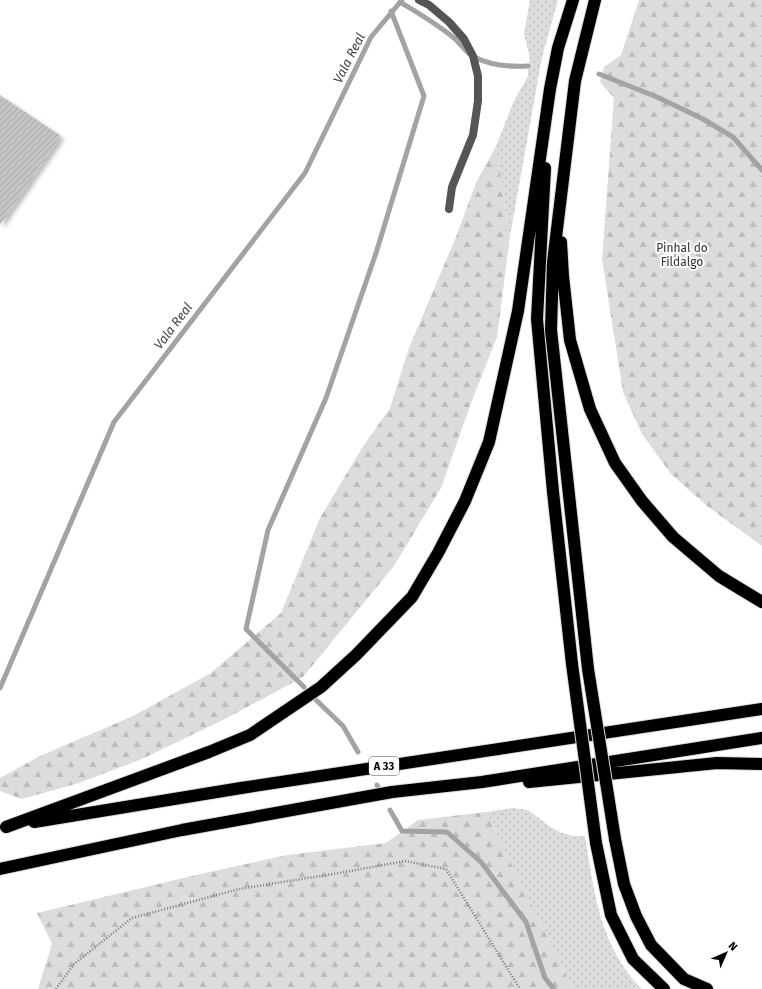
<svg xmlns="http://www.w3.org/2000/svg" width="762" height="989" viewBox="0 0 762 989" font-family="'Fira Sans',sans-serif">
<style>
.grass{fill:url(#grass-dots)}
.forest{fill:url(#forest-firs)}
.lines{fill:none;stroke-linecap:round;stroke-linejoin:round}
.stream{stroke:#a3a3a3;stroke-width:5}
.building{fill:url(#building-hatch);filter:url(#shadow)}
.highway-casing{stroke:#dbdbdb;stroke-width:14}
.path{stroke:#777;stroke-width:2.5;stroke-dasharray:1 2;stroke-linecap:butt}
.lane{stroke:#555;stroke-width:8}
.highway{stroke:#000;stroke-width:12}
.highway-bridge-casing{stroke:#dbdbdb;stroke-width:14;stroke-linecap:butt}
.highway-bridge{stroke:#000;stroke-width:12}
.labels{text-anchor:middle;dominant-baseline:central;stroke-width:4;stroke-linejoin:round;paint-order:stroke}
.shield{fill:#fff;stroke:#4c4c4c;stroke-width:1}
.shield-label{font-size:11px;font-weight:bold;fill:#000}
.park-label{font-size:12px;fill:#333;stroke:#fff}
.water-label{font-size:13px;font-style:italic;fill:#444;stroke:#fff}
</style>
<defs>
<pattern id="grass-dots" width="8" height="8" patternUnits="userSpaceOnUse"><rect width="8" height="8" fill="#dcdcdc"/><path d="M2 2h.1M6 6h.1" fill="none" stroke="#bbb" stroke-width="1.8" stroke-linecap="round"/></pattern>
<pattern id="forest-firs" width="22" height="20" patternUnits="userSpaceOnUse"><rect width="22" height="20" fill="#dcdcdc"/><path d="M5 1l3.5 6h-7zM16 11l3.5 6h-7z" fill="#bbb"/></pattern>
<pattern id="building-hatch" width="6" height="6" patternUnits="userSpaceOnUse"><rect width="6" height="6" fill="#c4c4c4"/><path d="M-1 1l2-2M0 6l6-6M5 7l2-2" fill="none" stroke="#a7a7a7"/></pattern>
<filter id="shadow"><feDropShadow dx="3.5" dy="3.5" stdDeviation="2" flood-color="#0004"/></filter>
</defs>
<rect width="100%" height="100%" fill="#fff"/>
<path class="grass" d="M530,0H558L542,57L510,236L496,146L514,101L528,76V66L530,59L524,34Z
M513,808L528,810L549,826L562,833L574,836H585C594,892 600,947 642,989H573L486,812Z"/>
<path class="forest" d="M639,0H762V546L707,506L671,474L642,434L623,392L602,259L614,98L600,82L604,67L621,55Z
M496,146L510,236L497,337L471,403L441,488L394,566L303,677L225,719L142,759L79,783L22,799L0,791V778L40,756L133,716L211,673L281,613L320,518L362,448L390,408L409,348L456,237L476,183Z
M486,812L573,989H38L52,944L37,913L192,876L287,855L386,843L418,820Z"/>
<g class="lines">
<path class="stream" d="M400,2C418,13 437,24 454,38C460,43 466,53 474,57C490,65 511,67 528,66
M599,74L657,97L703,119L733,137L762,170
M304,687L246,629L268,530L326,398L376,253L424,96L391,11
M0,688L114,422L305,173L371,37L402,0
M313,697L343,726L358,752
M377,785L379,789
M390,810L402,831L447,832L481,862L526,922L545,978L554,989"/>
</g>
<path class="building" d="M0,95L61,136L0,225Z"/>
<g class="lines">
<defs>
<path id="highway" d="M545,168L537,319L553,492L572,664
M561,242L563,276L570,340L590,409L615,463L642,501L673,537L719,576L762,602
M588,669L551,330L553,262L575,81L595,0
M529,782L717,763L762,764
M34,822L241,788L762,709
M6,827L209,752L250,735L321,687L356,655L412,597L438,553L465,501L489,442L518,311L550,89L558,48L573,0
M615,839L624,884L636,916L651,945L684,979L707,989
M596,843L611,915L633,959L664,989
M0,869L182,830L392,792L482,782L762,738"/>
</defs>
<use href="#highway" class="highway-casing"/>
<path class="path" d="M56,989L74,964L132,918L239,889L339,873L405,861L446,869L520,989"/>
<path class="lane" d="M419,0L429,5L449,22L464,39L473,56L478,76V101L473,135L452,187L449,209"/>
<use href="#highway" class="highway"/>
<defs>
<path id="highway-bridge" d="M572,664L596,843
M588,669L615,839"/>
</defs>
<use href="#highway-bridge" class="highway-bridge-casing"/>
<use href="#highway-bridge" class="highway-bridge"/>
</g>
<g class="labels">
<rect class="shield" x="369" y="757" width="30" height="18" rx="3"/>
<g class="shield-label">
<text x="384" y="766">A 33</text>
</g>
<g class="park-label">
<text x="682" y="248">Pinhal do<tspan x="682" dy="14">Fildalgo</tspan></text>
</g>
<g class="water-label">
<text transform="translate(349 58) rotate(-63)">Vala Real</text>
<text transform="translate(173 326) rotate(-53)">Vala Real</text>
</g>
</g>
<g transform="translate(726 953) rotate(45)" stroke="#ffffff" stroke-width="3" paint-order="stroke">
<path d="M0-3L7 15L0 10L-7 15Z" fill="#000000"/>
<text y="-6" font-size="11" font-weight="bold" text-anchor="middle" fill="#000000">N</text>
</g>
</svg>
